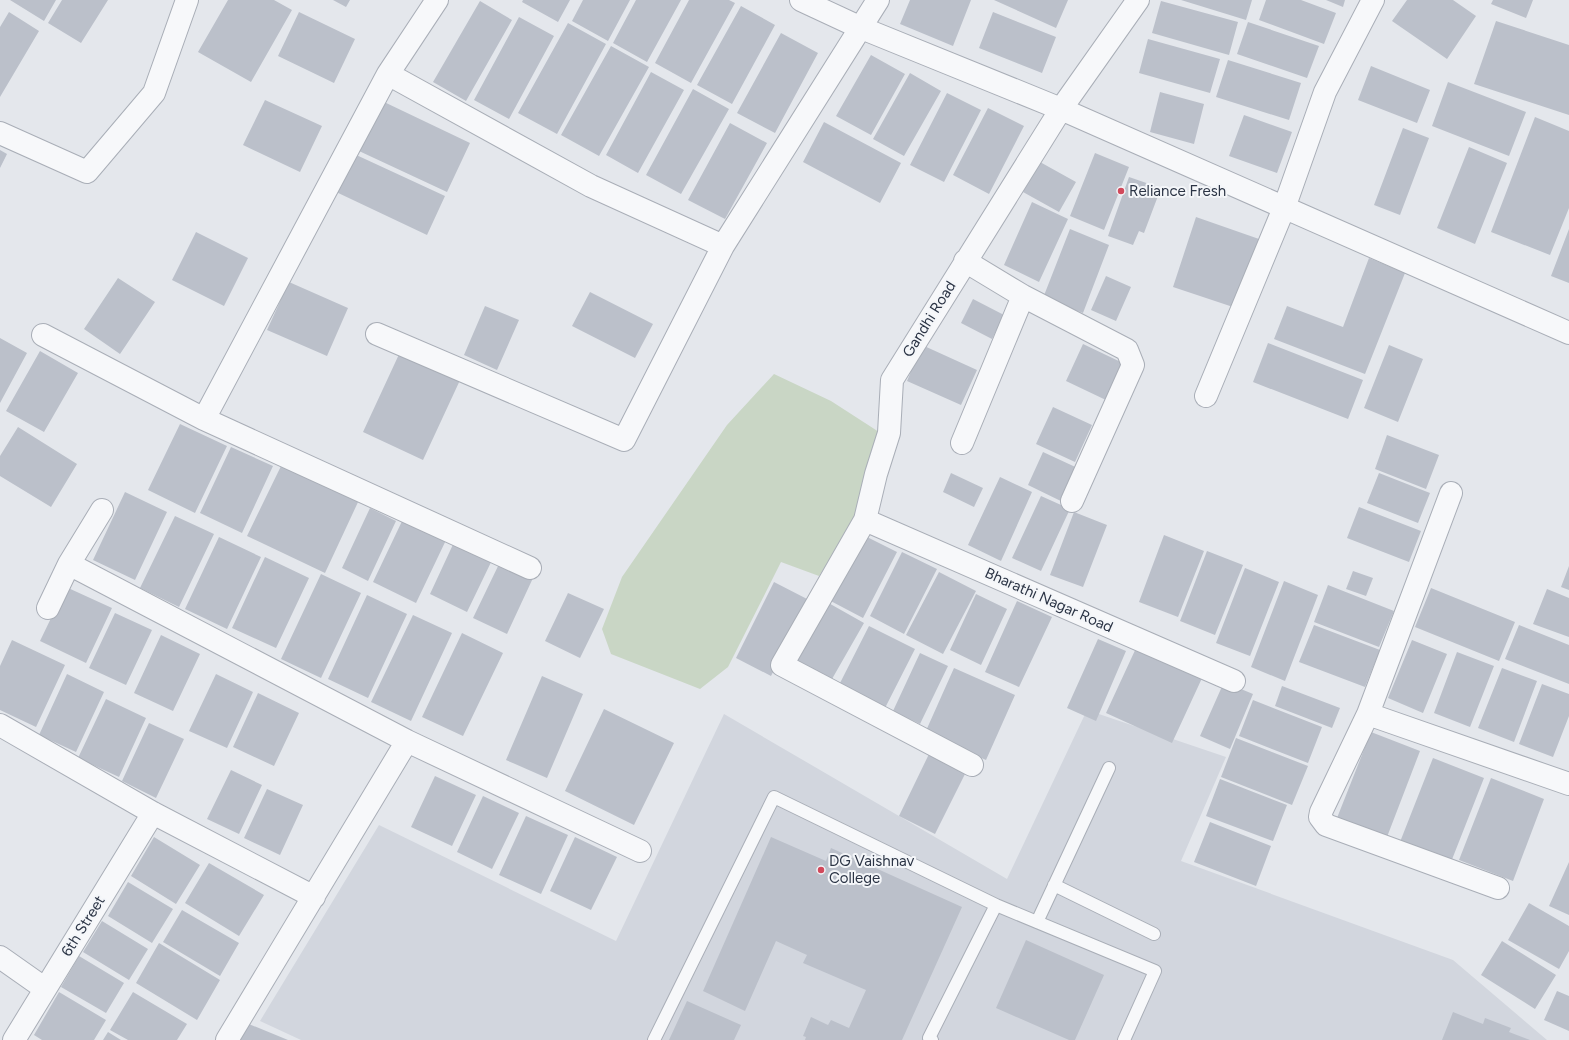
<svg xmlns="http://www.w3.org/2000/svg" width="1569" height="1040" viewBox="0 0 1569 1040" font-family="Figtree,sans-serif">
<style>
.built{fill:#d2d6de}
.green{fill:#c9d6c5}
.building{fill:#bbc0ca}
.lines{fill:none;stroke-linecap:round;stroke-linejoin:round}
.service-casing{stroke:#a9aeb7;stroke-width:14}
.minor-casing{stroke:#a9aeb7;stroke-width:24}
.service{stroke:#f7f8fa;stroke-width:12}
.minor{stroke:#f7f8fa;stroke-width:22}
.poi-dot{fill:#d1495b;stroke:#f4f6f9;stroke-width:1.5}
.labels{text-anchor:middle;dominant-baseline:central;stroke-width:4;stroke-linejoin:round;paint-order:stroke}
.poi-label{font-size:15px;fill:#2b3445;stroke:#f4f6f9;text-anchor:start}
.street-label{font-size:15px;fill:#2b3445;stroke:#f4f6f9}
</style>
<rect width="100%" height="100%" fill="#e4e7ec"/>
<path class="built" d="M1087,710L1226,757L1181,861L1453,960L1547,1040H301L260,1021L379,825L616,941L724,714L1007,879Z"/>
<path class="green" d="M774,374L831,401L879,432L858,516L819,576L781,562L728,667L700,689L611,654L602,629L622,577L727,425Z"/>
<path class="building" d="M10,0H56L44,21Z
M62,0H108L81,43L48,23Z
M228,0H274L292,10L251,82L198,52Z
M333,0H350L346,7Z
M523,0H570L558,22L522,2Z
M583,0H630L608,41L572,21Z
M636,0H681L647,62L613,43Z
M689,0H729L735,3L691,83L655,63Z
M910,0H971L953,46L900,24Z
M994,0H1068L1056,28Z
M1181,0H1252L1246,20Z
M1266,0H1301L1336,13L1324,44L1259,20Z
M1326,0H1345L1343,7Z
M1407,0H1453L1476,16L1447,59L1392,21Z
M1493,0H1533L1526,18L1491,4Z
M480,1L512,20L466,101L433,82Z
M1161,1L1238,22L1229,55L1152,33Z
M741,6L775,25L732,104L697,85Z
M9,12L39,31L0,97V27Z
M299,12L355,39L334,83L278,56Z
M993,12L1056,37L1042,73L979,48Z
M519,17L554,36L509,119L474,100Z
M1496,21L1569,45V115L1474,84Z
M1248,22L1319,46L1307,78L1237,54Z
M568,23L606,44L557,134L518,113Z
M781,33L818,53L775,133L737,113Z
M1148,39L1220,59L1210,93L1139,73Z
M611,46L649,67L599,156L561,135Z
M871,55L905,74L871,135L836,116Z
M1228,60L1301,83L1289,120L1216,97Z
M1371,66L1430,90L1417,123L1358,100Z
M651,72L684,90L638,173L606,155Z
M910,73L941,91L904,156L873,139Z
M1448,82L1526,112L1509,156L1432,126Z
M693,89L729,109L681,194L646,175Z
M1160,92L1204,104L1194,144L1150,132Z
M947,93L981,110L944,182L910,165Z
M265,100L322,126L300,172L243,145Z
M382,101L470,143L447,192L359,151Z
M988,108L1024,126L989,194L953,175Z
M1244,115L1292,132L1277,173L1229,156Z
M1535,117L1569,131V208L1550,255L1491,232Z
M824,122L901,163L880,203L803,162Z
M730,123L767,143L725,219L688,200Z
M1403,128L1429,138L1400,215L1374,205Z
M1469,147L1507,163L1475,244L1437,228Z
M0,150L7,154L0,168Z
M352,153L445,196L427,235L334,191Z
M1095,153L1129,167L1104,230L1070,216Z
M1040,162L1076,182L1059,212L1023,192Z
M1129,177L1161,188L1144,233L1139,231L1133,245L1108,236Z
M1032,202L1068,219L1039,282L1004,265Z
M1196,217L1259,239L1236,308L1173,287Z
M1070,229L1109,245L1083,313L1043,298Z
M1569,229V283L1551,276Z
M196,232L248,258L224,306L172,280Z
M1369,258L1405,273L1365,374L1274,339L1287,306L1343,327Z
M1106,276L1131,287L1116,321L1091,310Z
M118,278L155,302L120,354L84,329Z
M289,282L348,308L327,356L267,330Z
M590,292L653,324L635,358L572,326Z
M973,299L1004,315L992,339L961,323Z
M485,306L519,320L497,370L464,355Z
M0,338L27,353L0,403Z
M1268,343L1363,380L1348,419L1253,382Z
M1083,344L1125,364L1108,401L1066,381Z
M922,345L977,370L961,405L907,381Z
M1389,345L1423,359L1398,422L1364,408Z
M401,350L461,378L423,460L363,432Z
M40,351L78,373L44,432L6,411Z
M1053,407L1092,425L1075,462L1036,444Z
M180,424L227,446L195,513L148,490Z
M18,427L77,464L51,507L0,476V456Z
M1387,435L1439,455L1426,489L1375,469Z
M231,447L273,466L242,533L200,513Z
M1043,452L1084,471L1069,505L1028,485Z
M282,464L359,500L325,573L247,536Z
M951,473L983,488L974,507L943,492Z
M1379,473L1430,493L1418,523L1367,503Z
M1000,477L1032,492L1001,561L968,545Z
M125,492L167,512L135,580L93,560Z
M1041,496L1070,509L1041,571L1012,558Z
M1359,507L1421,531L1409,562L1347,538Z
M370,508L396,521L368,581L342,568Z
M1074,512L1107,525L1083,587L1050,575Z
M175,516L214,534L179,607L140,588Z
M404,517L447,538L416,603L373,582Z
M859,533L897,552L863,618L825,598Z
M1164,535L1204,551L1178,617L1139,602Z
M219,537L261,557L227,629L185,609Z
M456,538L494,556L467,612L430,594Z
M1207,551L1243,565L1215,635L1180,621Z
M902,552L937,569L904,634L870,616Z
M265,557L309,578L276,648L232,628Z
M500,562L533,578L507,634L473,618Z
M1569,566V590L1561,587Z
M1245,568L1279,582L1250,656L1216,643Z
M1353,571L1373,578L1366,596L1346,589Z
M939,572L976,591L943,654L906,635Z
M321,574L361,593L321,678L281,659Z
M1284,581L1318,595L1285,681L1251,667Z
M774,582L809,600L771,676L736,658Z
M1328,585L1394,611L1379,647L1314,622Z
M66,587L112,608L86,663L40,641Z
M1431,588L1515,622L1499,661L1415,627Z
M1547,589L1569,598V637L1533,624Z
M568,593L604,609L580,658L545,641Z
M976,594L1007,609L981,665L950,650Z
M367,595L407,614L368,698L328,679Z
M825,601L864,623L828,686L789,664Z
M1017,601L1052,617L1019,687L985,672Z
M115,613L152,630L126,685L89,668Z
M413,615L452,633L411,721L371,702Z
M1314,625L1380,650L1365,687L1299,662Z
M1519,625L1569,645V684L1505,659Z
M869,626L915,649L885,708L839,685Z
M462,633L503,653L463,736L422,717Z
M161,635L200,654L173,711L134,693Z
M1098,639L1126,651L1096,721L1067,708Z
M12,640L65,665L36,727L0,710V666Z
M1412,640L1447,654L1423,713L1388,698Z
M1137,646L1203,676L1172,743L1106,713Z
M1457,652L1494,666L1470,727L1434,713Z
M920,653L948,666L920,724L893,711Z
M954,668L1015,695L986,760L925,733Z
M1502,668L1537,681L1514,742L1478,728Z
M67,674L104,692L76,752L39,735Z
M216,674L253,692L227,748L189,731Z
M542,676L583,694L547,778L506,760Z
M1224,682L1253,694L1230,749L1200,736Z
M1542,684L1569,694V716L1553,757L1519,744Z
M1282,686L1340,708L1332,728L1275,706Z
M258,693L299,713L274,766L233,747Z
M106,699L146,718L119,777L78,758Z
M1253,700L1322,727L1308,763L1239,736Z
M604,709L674,743L634,825L565,791Z
M149,723L184,739L156,798L122,781Z
M1371,732L1420,751L1387,837L1337,818Z
M1236,738L1308,766L1292,805L1221,777Z
M929,754L966,772L935,834L899,816Z
M1433,758L1484,778L1451,862L1400,842Z
M231,770L262,785L239,834L207,819Z
M435,776L476,795L452,846L411,827Z
M1491,778L1544,799L1513,881L1459,860Z
M1220,779L1287,805L1273,841L1206,816Z
M267,789L303,805L280,855L244,838Z
M483,796L519,813L492,869L457,852Z
M526,816L568,835L541,894L499,875Z
M1210,822L1271,846L1256,886L1194,862Z
M154,837L200,865L176,904L131,876Z
M575,837L617,857L591,910L550,891Z
M771,837L826,861L831,848L962,907L902,1040H805L806,1037L803,1036L811,1017L828,1025L831,1020L849,1028L866,990L803,963L807,955L776,941L745,1011L703,991Z
M1569,862V915L1549,906Z
M209,863L264,895L239,936L185,903Z
M128,882L173,909L152,943L108,916Z
M1529,903L1569,926V951L1559,969L1508,940Z
M182,910L239,943L220,976L163,942Z
M102,921L148,949L129,980L83,952Z
M1026,940L1104,975L1075,1040H1069L996,1008Z
M1502,941L1556,975L1535,1009L1481,975Z
M159,943L220,980L197,1020L136,983Z
M79,956L124,983L106,1013L61,987Z
M1557,991L1569,996V1031L1544,1020Z
M59,992L106,1020L94,1040H42L34,1035Z
M133,992L187,1024L177,1040H128L110,1030Z
M687,1001L741,1025L734,1040H669Z
M1453,1012L1483,1024L1485,1018L1511,1028L1509,1032L1530,1040H1442Z
M244,1022L288,1040H237Z
M108,1032L121,1040H103Z"/>
<g class="lines">
<defs>
<path id="service" d="M1054,885L1154,934
M996,905L1155,971L1124,1040
M1037,922L1109,768
M654,1040L774,797L996,905L929,1038L932,1040"/>
<path id="minor" d="M801,0L859,27L1061,109L1569,333
M388,74L591,186L723,246L878,0
M0,133L87,172L154,93L187,0
M965,261L1023,296L1127,350L1133,365L1072,501
M377,334L624,440L723,246
M43,335L204,419L530,568
M1206,396L1284,208L1325,92L1373,0
M204,419L388,74L437,0
M962,443L1023,296
M1451,493L1368,714L1321,812L1320,817L1326,825L1498,888
M865,520L1234,681
M69,564L407,741L640,851
M48,608L69,564L102,510
M1368,714L1569,784
M0,725L153,813L314,897
M972,765L782,665L865,520L876,474L889,433L892,380L1061,109L1138,0
M0,957L44,988
M14,1040L153,813
M227,1040L407,741"/>
</defs>
<use href="#service" class="service-casing"/>
<use href="#minor" class="minor-casing"/>
<use href="#service" class="service"/>
<use href="#minor" class="minor"/>
</g>
<g class="poi-dot">
<circle cx="1121" cy="191" r="4"/>
<circle cx="821" cy="870" r="4"/>
</g>
<g class="labels">
<g class="poi-label">
<text x="1129" y="191">Reliance Fresh</text>
<text x="829" y="861">DG Vaishnav<tspan x="829" dy="17">College</tspan></text>
</g>
<g class="street-label">
<text transform="translate(929 319) rotate(-58)">Gandhi Road</text>
<text transform="translate(1049 600) rotate(24)">Bharathi Nagar Road</text>
<text transform="translate(83 926) rotate(-58)">6th Street</text>
</g>
</g>
</svg>
